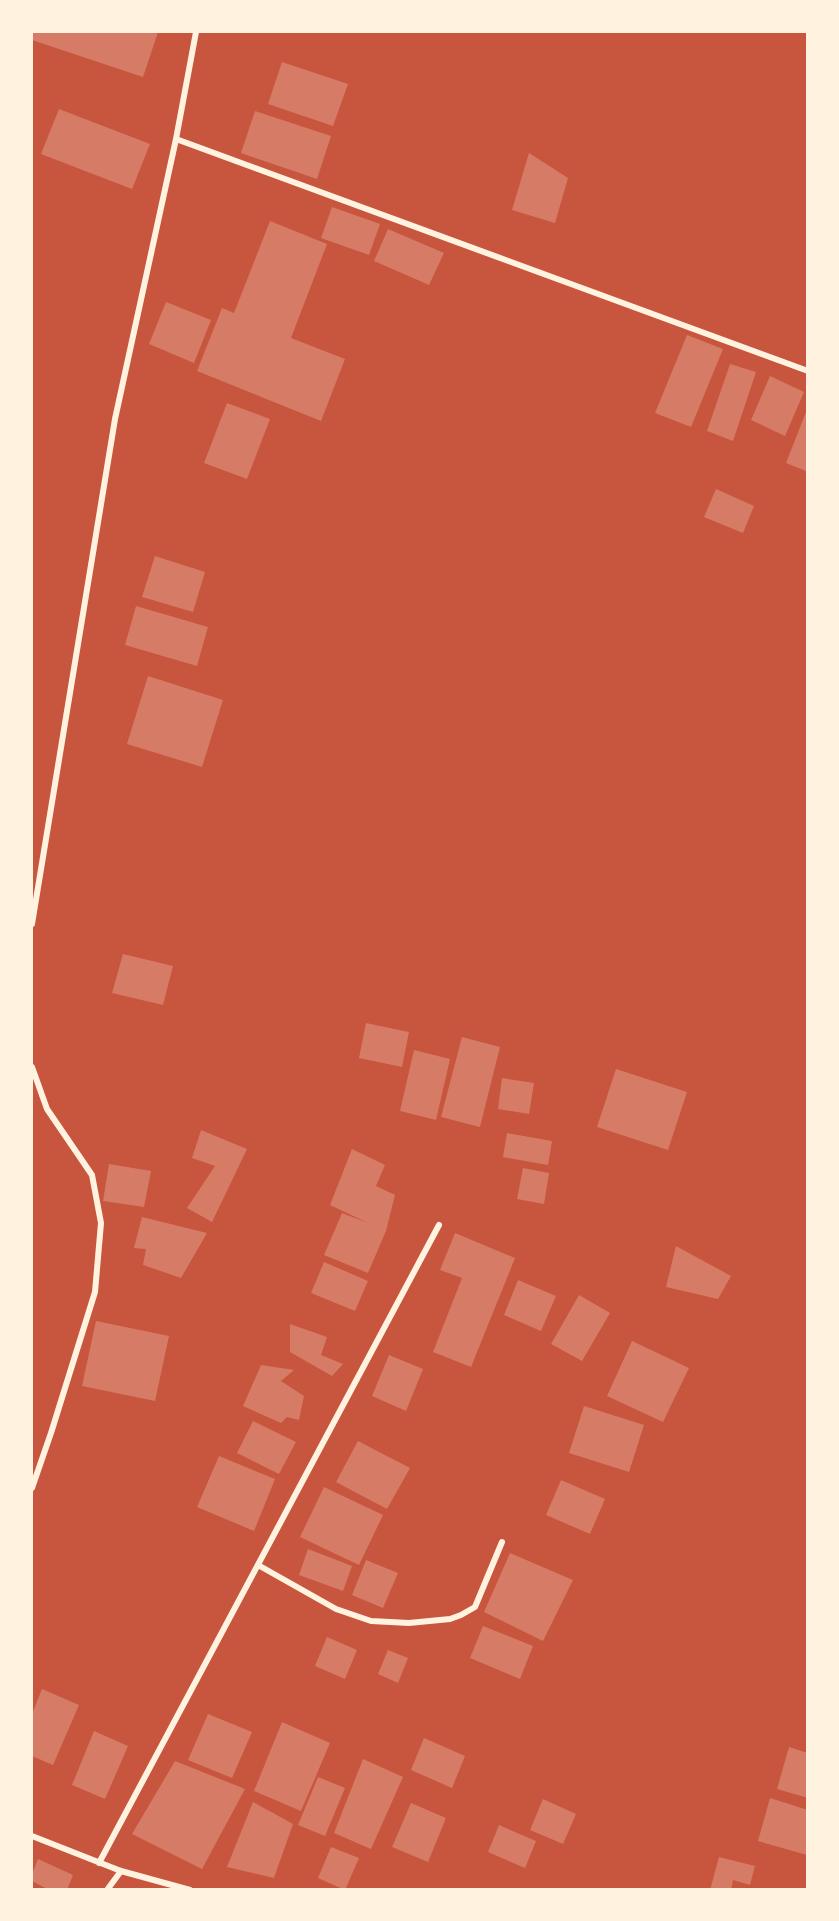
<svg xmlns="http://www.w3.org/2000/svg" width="839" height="1921" viewBox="0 0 839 1921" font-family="'PT Sans',sans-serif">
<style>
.building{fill:#d67c66}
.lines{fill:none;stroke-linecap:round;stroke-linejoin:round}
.minor{stroke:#fff3e0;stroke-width:6}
</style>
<rect width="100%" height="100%" fill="#c8553d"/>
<path class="building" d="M32,32H158L143,77L32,40Z
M282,62L348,84L333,126L268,104Z
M59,109L150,144L132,189L41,154Z
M255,111L331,136L317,179L241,153Z
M529,153L568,178L555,223L512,210Z
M332,207L380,224L369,255L321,238Z
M270,221L327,244L291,338L345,359L321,421L197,371L222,308L234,313Z
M388,229L444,253L429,285L374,261Z
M166,302L211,320L194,363L149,344Z
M687,335L723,349L691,427L655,413Z
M730,364L756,372L733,441L707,431Z
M770,376L804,392L785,436L751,420Z
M227,403L270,419L247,479L204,463Z
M808,407V467L806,471L786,463Z
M716,489L754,506L743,533L704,517Z
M155,556L205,572L193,612L142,597Z
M136,606L208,627L197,666L125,645Z
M148,676L223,700L202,767L127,744Z
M123,954L173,966L163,1005L112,993Z
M366,1023L409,1032L402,1067L359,1058Z
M462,1037L500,1047L480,1127L441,1117Z
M414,1050L450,1059L436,1120L400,1111Z
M616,1069L687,1092L668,1150L597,1127Z
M502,1078L534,1083L529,1114L498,1109Z
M201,1130L247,1149L212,1222L187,1208L215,1166L192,1158Z
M507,1133L552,1141L548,1165L503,1157Z
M352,1149L385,1165L376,1186L395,1195L386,1231L368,1273L324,1255L342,1213L368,1223L330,1205Z
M109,1164L151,1171L144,1207L103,1201Z
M523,1168L549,1173L544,1204L517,1199Z
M142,1217L207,1233L181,1278L143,1265L146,1249L134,1248Z
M455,1233L515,1258L471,1367L433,1352L462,1278L440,1270Z
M676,1246L731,1276L718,1299L666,1287Z
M324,1262L368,1281L355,1311L311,1293Z
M518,1280L556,1296L541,1331L504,1315Z
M579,1295L610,1313L582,1361L551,1344Z
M96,1321L169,1336L155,1401L82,1386Z
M290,1324L327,1337L321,1355L343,1364L332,1376L290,1352Z
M632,1341L689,1368L663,1422L607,1396Z
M389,1355L423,1369L406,1411L372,1396Z
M261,1365L294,1370L281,1381L304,1396L299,1420L287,1417L281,1423L243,1406Z
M584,1406L644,1425L629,1472L569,1453Z
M253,1421L296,1442L279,1474L237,1453Z
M358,1441L410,1468L387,1509L336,1482Z
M219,1456L275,1479L254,1531L197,1507Z
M561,1480L605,1499L590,1534L546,1515Z
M324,1487L383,1515L359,1565L300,1537Z
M308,1549L352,1566L343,1591L299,1575Z
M510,1553L573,1580L543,1641L484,1612Z
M366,1560L398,1573L383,1608L352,1595Z
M483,1626L533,1646L520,1679L470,1658Z
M327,1637L357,1650L345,1679L315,1666Z
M388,1650L408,1658L398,1683L378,1674Z
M42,1689L79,1705L53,1765L32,1756V1714Z
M208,1714L252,1732L232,1778L188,1760Z
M282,1722L330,1743L301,1811L254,1791Z
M94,1731L128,1746L105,1799L72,1785Z
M424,1738L465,1756L452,1788L411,1770Z
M789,1747L808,1753V1798L777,1789Z
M363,1759L403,1777L371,1849L334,1833Z
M175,1761L245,1789L202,1869L132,1834Z
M318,1777L345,1788L325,1836L298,1825Z
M770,1798L808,1810L807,1855L758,1841Z
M543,1799L576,1814L563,1844L530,1830Z
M253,1802L293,1824L274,1878L227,1867Z
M411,1803L446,1818L428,1862L392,1847Z
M499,1825L536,1841L525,1868L488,1852Z
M331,1847L359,1858L345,1890L318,1878Z
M719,1857L755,1866L750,1885L733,1880L731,1890H710Z
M38,1859L73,1875L67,1890H49L32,1881V1874Z"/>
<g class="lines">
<path class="minor" d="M176,139L808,371
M32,924L115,419L176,139L196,32
M32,1067L47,1109L92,1175L101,1223L95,1292L51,1433L32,1488
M258,1565L336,1609L371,1621L409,1623L450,1619L461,1615L475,1607L502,1542
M32,1836L121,1871L190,1890
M99,1863L439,1225
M107,1890L121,1871"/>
</g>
<rect width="839" height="1921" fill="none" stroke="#fff3e0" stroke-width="66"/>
</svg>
